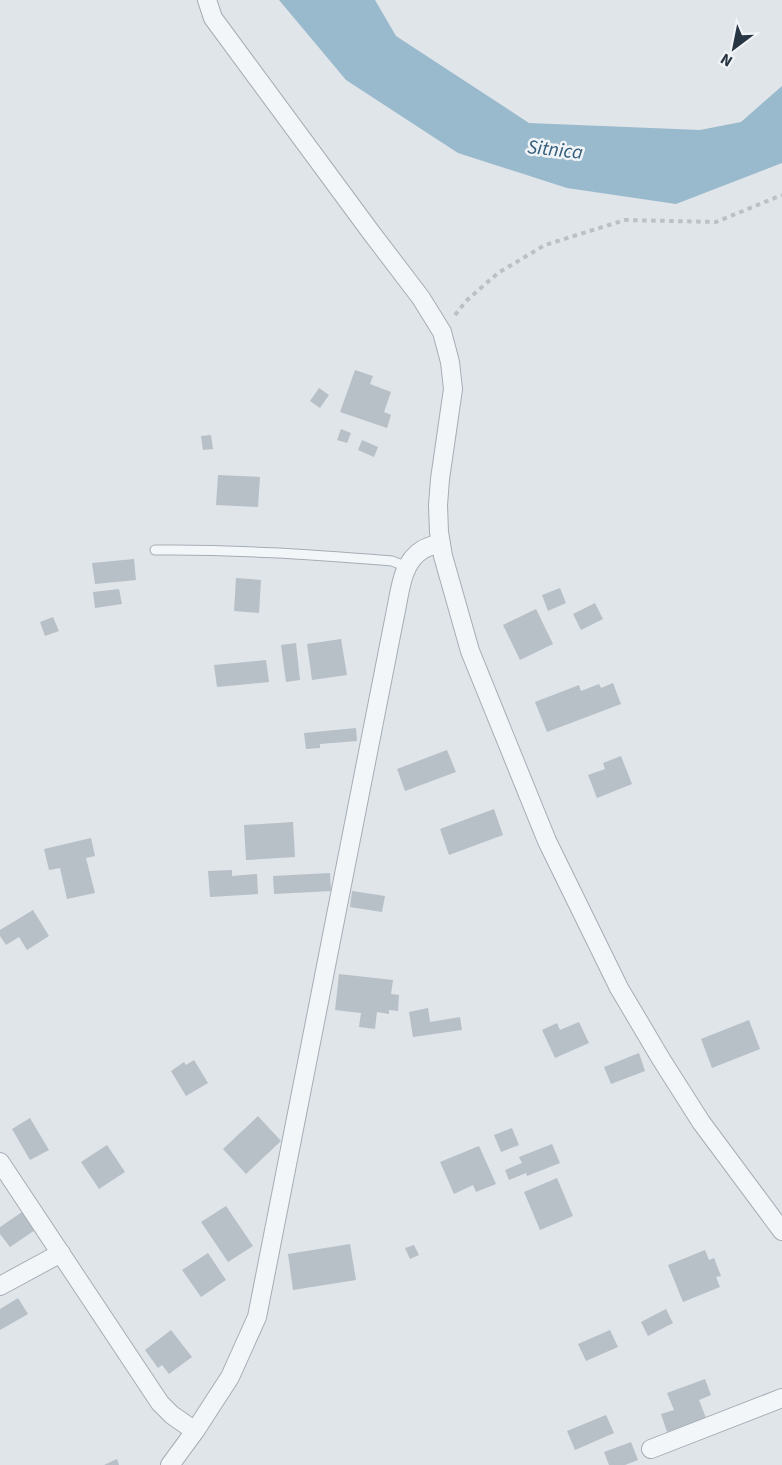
<svg xmlns="http://www.w3.org/2000/svg" width="782" height="1465" viewBox="0 0 782 1465" font-family="'Source Sans 3',sans-serif">
<style>
.water{fill:#99b9cc}
.building{fill:#b7bfc7}
.lines{fill:none;stroke-linecap:round;stroke-linejoin:round}
.service-casing{stroke:#a5adb4;stroke-width:11}
.minor-casing{stroke:#a5adb4;stroke-width:20}
.path{stroke:#bac0c5;stroke-width:4;stroke-dasharray:4.5 4.5;stroke-linecap:butt}
.service{stroke:#f3f6f8;stroke-width:9}
.minor{stroke:#f3f6f8;stroke-width:18}
.labels{text-anchor:middle;dominant-baseline:central;stroke-width:5;stroke-linejoin:round;paint-order:stroke}
.water-label{font-size:20px;font-style:italic;fill:#305a79;stroke:#f0f4f7}
</style>
<rect width="100%" height="100%" fill="#e0e5ea"/>
<path class="water" d="M279,0H375L396,36L529,123L700,130L741,122L782,86V163L676,204L567,188L458,153L346,80Z"/>
<path class="building" d="M355,370L373,376L370,384L391,392L384,412L391,415L387,428L340,412Z
M319,388L329,395L320,408L310,401Z
M341,429L351,433L347,443L337,440Z
M211,435L213,449L203,450L201,436Z
M362,440L378,447L374,457L358,450Z
M218,475L260,477L258,507L216,505Z
M134,559L136,580L95,584L92,563Z
M236,578L261,580L259,613L234,611Z
M560,588L566,603L548,611L542,595Z
M119,589L122,604L95,608L93,592Z
M595,603L603,619L581,630L573,614Z
M536,609L553,644L520,660L503,625Z
M53,617L59,631L45,636L40,622Z
M341,639L347,675L312,680L307,644Z
M296,643L300,680L286,682L281,645Z
M266,660L269,682L217,687L214,665Z
M613,683L621,704L547,732L535,702L579,685L581,691L599,684L601,688Z
M356,728L357,741L320,744V748L306,749L304,733Z
M447,750L456,772L405,791L397,769Z
M621,756L632,784L597,798L588,775L605,769L603,763Z
M494,809L503,835L449,855L440,829Z
M293,822L295,857L246,860L244,825Z
M91,838L95,856L86,858L95,893L67,899L60,868L49,870L44,849Z
M232,870V876L257,874L258,894L210,897L208,871Z
M330,873L331,891L274,894L273,876Z
M352,891L385,896L382,912L350,907Z
M33,910L49,936L27,950L19,937L6,945L0,936V930Z
M339,974L393,980L391,994L399,995L398,1011L389,1010V1014L377,1012L375,1029L359,1027L361,1013L335,1010Z
M428,1008L430,1022L460,1017L462,1030L413,1037L409,1012Z
M749,1020L760,1049L712,1068L701,1039Z
M579,1022L589,1043L555,1058L542,1030L557,1023L560,1030Z
M639,1053L645,1071L611,1084L604,1067Z
M194,1060L208,1083L186,1096L171,1071L184,1062L186,1065Z
M258,1116L281,1141L246,1174L223,1149Z
M30,1118L49,1150L30,1160L12,1129Z
M512,1128L519,1145L501,1152L494,1135Z
M552,1144L560,1163L527,1176L526,1173L509,1180L505,1170L522,1163L519,1157Z
M107,1145L125,1172L99,1189L81,1162Z
M479,1146L496,1184L476,1192L473,1185L454,1194L440,1162Z
M557,1178L573,1216L540,1230L524,1192Z
M226,1206L253,1246L228,1262L201,1222Z
M25,1210L38,1228L10,1247L0,1234V1227Z
M350,1244L356,1280L293,1290L288,1254Z
M414,1245L419,1255L410,1259L405,1248Z
M705,1250L709,1260L714,1258L721,1276L716,1277L720,1287L683,1302L668,1265Z
M208,1253L226,1280L201,1297L182,1270Z
M18,1298L28,1314L0,1330V1309Z
M666,1309L673,1323L648,1336L641,1322Z
M171,1330L192,1357L169,1374L162,1365L158,1368L145,1350Z
M610,1330L618,1347L586,1361L578,1344Z
M705,1379L711,1395L699,1400L706,1418L667,1432L661,1414L674,1410L667,1393Z
M606,1415L614,1433L575,1450L567,1431Z
M631,1442L638,1460L625,1465H609L604,1452Z
M117,1459L119,1465H104Z"/>
<g class="lines">
<defs>
<path id="service" d="M155,550C235,549 313,555 392,561L407,567"/>
<path id="minor" d="M207,0L213,18L370,231L421,298L442,332L450,362L453,389L440,479L438,505L439,532L443,556L470,651L547,841L619,988L661,1059L701,1122L782,1231
M0,1162L160,1403L172,1415L195,1431
M0,1286L61,1253
M651,1449L782,1398
M170,1465L195,1431L230,1377L257,1317L395,615C400,593 401,563 422,550C428,546 435,545 441,543"/>
</defs>
<use href="#service" class="service-casing"/>
<use href="#minor" class="minor-casing"/>
<path class="path" d="M455,315L466,301L498,273L545,245L625,220L716,222L782,195"/>
<use href="#service" class="service"/>
<use href="#minor" class="minor"/>
</g>
<g class="labels">
<g class="water-label">
<text transform="translate(555 150) rotate(6)">Sitnica</text>
</g>
</g>
<g transform="translate(734 48) rotate(212)" stroke="#f0f4f7" stroke-width="4.5" paint-order="stroke">
<path d="M0-4.5L10 22L0 15L-10 22Z" fill="#283542"/>
<text y="-9" font-size="16" font-weight="bold" text-anchor="middle" fill="#283542">N</text>
</g>
</svg>
